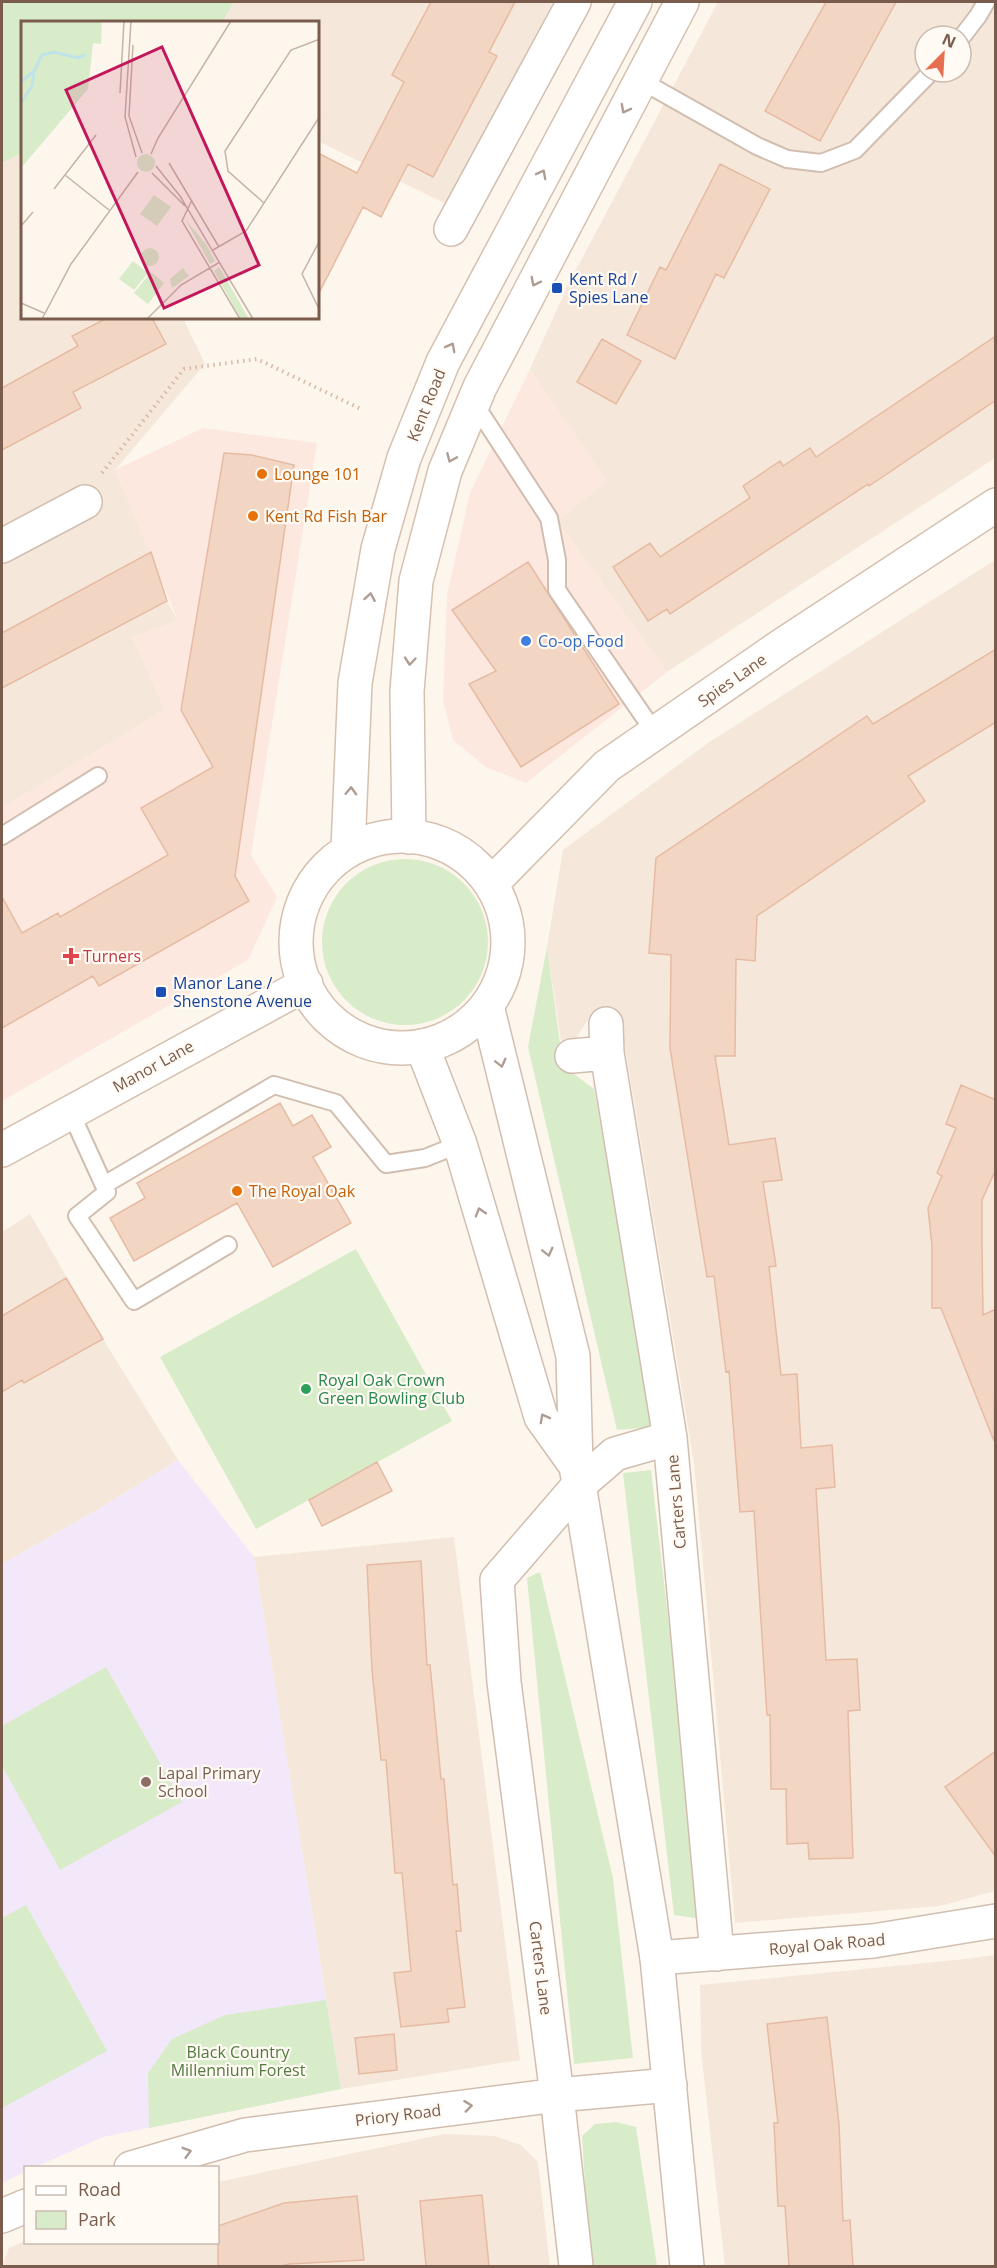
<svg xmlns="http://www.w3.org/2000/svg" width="997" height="2268" viewBox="0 0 997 2268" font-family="'Open Sans',sans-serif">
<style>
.residential{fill:#f5e8da;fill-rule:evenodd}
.commercial{fill:#fde8e0}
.education{fill:#f3e8fa}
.green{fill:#d8ecc9}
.building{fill:#f3d5c3;stroke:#e6bba3;stroke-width:1.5}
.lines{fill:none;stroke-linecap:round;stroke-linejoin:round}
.service-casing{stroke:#d1beb0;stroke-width:20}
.minor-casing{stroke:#d1beb0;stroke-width:36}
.tertiary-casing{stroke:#d1beb0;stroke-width:36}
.secondary-casing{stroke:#d6c0b0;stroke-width:36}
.path{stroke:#d9b8a5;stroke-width:4;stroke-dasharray:1.5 4.5;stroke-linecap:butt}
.service{stroke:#fff;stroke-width:16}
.minor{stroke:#fff;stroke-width:33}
.tertiary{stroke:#fff;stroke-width:33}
.secondary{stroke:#fff;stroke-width:33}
.oneway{stroke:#af9d94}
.transit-dot{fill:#1a4fb4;stroke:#fffaf3;stroke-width:2}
.food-dot{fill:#e8710a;stroke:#fffaf3;stroke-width:2}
.shop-dot{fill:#3f7fe0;stroke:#fffaf3;stroke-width:2}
.health-dot{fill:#e0444e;stroke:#fffaf3;stroke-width:2}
.leisure-dot{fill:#2e9e5b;stroke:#fffaf3;stroke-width:2}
.education-dot{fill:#8d6e63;stroke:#fffaf3;stroke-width:2}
.labels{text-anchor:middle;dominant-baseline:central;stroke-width:4.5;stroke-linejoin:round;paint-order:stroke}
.transit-label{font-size:16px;fill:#164399;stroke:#fffaf3;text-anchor:start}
.street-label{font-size:16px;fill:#7a5c4d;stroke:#fffaf3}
.food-label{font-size:16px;fill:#c56008;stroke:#fffaf3;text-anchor:start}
.shop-label{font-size:16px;fill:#366cbe;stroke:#fffaf3;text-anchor:start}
.health-label{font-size:16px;fill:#be3a42;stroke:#fffaf3;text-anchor:start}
.leisure-label{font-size:16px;fill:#27864d;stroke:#fffaf3;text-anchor:start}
.education-label{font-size:16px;fill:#785e54;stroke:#fffaf3;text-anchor:start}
.park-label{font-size:16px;fill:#537a41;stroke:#fffaf3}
.inset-river{fill:none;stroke:#bfe3e8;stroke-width:3}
.inset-road{fill:none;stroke:#c5b3a7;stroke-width:1.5}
.view{fill:#c2185b;fill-opacity:0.15;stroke:#c2185b;stroke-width:3}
.inset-edge{fill:none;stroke:#7a5c4d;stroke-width:3}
</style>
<rect width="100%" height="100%" fill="#fdf6ec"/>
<path class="residential" d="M234,2H553L446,204L318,141V22H222Z
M718,2H995V458L667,672L557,521L539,385L530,369L569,283ZM925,36H961V72H925Z
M22,153V318H183L205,364L115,470L151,552L167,601L178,621L133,637L165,710L2,808V163Z
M995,560V1891L940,1906L735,1923L694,1463L620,1017L593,1012L577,1037L561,1041L547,947L563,850L708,743Z
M30,1214L103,1339L178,1460L97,1510L2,1564V1232Z
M454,1537L520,2060L341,2089L254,1557Z
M995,1955V2266H725L701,2050L700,1985L965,1959Z
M444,2134L495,2136L521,2145L538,2162L550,2266H2L9,2248L25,2241L218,2242V2182Z"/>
<path class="commercial" d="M530,369L607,481L557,521L667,672L526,783L486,767L453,740L443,700L447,595L470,493Z
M203,428L317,443L251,855L277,897L248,960L2,1101V808L165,710L133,637L178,621L115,470Z"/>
<path class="education" d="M178,1460L254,1557L341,2089L103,2137L36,2167L26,2168L25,2172L2,2183V1564L97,1510Z"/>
<path class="green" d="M2,2H234L222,22H22V153L2,163Z
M322 942a83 83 0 1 1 166 0a83 83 0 1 1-166 0Z
M547,947L563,1066L594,1089L656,1427L617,1430L528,1047Z
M356,1249L452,1421L256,1529L160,1357Z
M651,1470L703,1919L674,1915L623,1473Z
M540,1572L613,1878L633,2058L574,2064L527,1578Z
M106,1667L182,1802L60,1870L2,1766V1726Z
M26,1905L107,2051L2,2108V1918Z
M326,2000L341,2089L149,2128L148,2073L172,2039L225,2015Z
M616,2122L636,2127L657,2266H590L582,2136L595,2124Z"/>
<path class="building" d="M431,2H515L489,52L497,56L433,177L408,164L381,217L363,207L318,295V153L357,173L404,82L392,75Z
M826,2H896L820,141L765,111Z
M720,164L770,189L724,278L716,274L675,359L627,335L660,267L666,270Z
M107,318H152L166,344L73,392L81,408L2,450V388L78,346L72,336Z
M996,336V400L869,486L868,484L670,614L667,609L648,621L613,567L650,543L660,557L750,498L743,486L780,461L783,466L810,448L816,457Z
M602,339L641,361L616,404L577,382Z
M224,453L252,455L294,465L235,876L249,901L99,986L93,976L2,1028V897L22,933L58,913L60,917L168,855L141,808L213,767L181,710Z
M151,552L167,601L2,688V633Z
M528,562L619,704L521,767L469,684L496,671L452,610Z
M996,649V722L908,776L925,801L757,916L755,961L736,959L735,1056H715L729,1145L775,1138L782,1180L763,1182L776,1266L769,1267L781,1375L797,1374L801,1448L832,1445L835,1487L816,1489L826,1660L857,1659L860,1710L848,1711L853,1858L809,1859L808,1843L787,1844L786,1789H771L770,1715H767L754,1511L740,1512L729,1371L726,1372L714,1276L707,1277L670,1048L671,955L649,953L656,858L867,716L873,724Z
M961,1085L996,1100V1169L982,1200V1245L983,1315L996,1309L994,1441L941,1308H932V1246L928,1208L942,1176L937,1173L956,1128L946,1124Z
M280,1103L293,1126L312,1115L331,1147L313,1157L351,1223L273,1267L237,1203L134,1261L110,1218L145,1198L137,1183Z
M66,1278L103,1339L24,1383L22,1380L2,1392V1316Z
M377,1462L392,1491L322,1526L309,1500Z
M421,1561L427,1665H430L441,1779H444L453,1885L457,1884L461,1931H456L465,2007L447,2009L449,2022L401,2027L394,1973L411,1971L402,1873H395L386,1760H381L372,1670L367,1565Z
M996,1751V1857L945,1787Z
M827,2017L839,2124L843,2221L850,2220L853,2266H789L785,2206H778L774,2123H778L767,2024Z
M394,2034L397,2070L359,2074L355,2038Z
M482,2195L489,2266H426L420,2201Z
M357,2196L364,2260L289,2264L281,2266H218V2226L284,2203Z"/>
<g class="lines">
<defs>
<path id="service" d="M961,38L978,16L986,2
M640,80L757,146L787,159L821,163L855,150L931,72
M474,403L549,518L557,560V590L655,733
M2,836L98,776
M70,1111L107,1192L77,1216L134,1301L228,1245
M104,1185L274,1085L336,1103L386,1164L425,1158L460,1144"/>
<path id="minor" d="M451,229L574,2
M2,546L85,502
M606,1024L607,1053L670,1438L717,1954
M572,1056L607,1053
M657,1958L873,1941L996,1921
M131,2168L245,2135L557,2095L670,2085
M2,2216L26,2206
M576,2266L557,2095L504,1682L497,1580L579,1485L615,1454L670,1438"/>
<path id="tertiary" d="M487,1006L573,1356L576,1466L657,1958L687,2266
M422,1046L460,1144L541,1417L576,1466"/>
<path id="secondary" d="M296 942a106 106 0 1 1 212 0a106 106 0 1 1-212 0Z
M409,837L407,691L416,581L445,471L480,387L682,2
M348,849L355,683L378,549L404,458L443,362L635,2
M491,884L607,766L784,644L996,505
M2,1150L306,984"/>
</defs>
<use href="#service" class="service-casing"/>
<use href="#minor" class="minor-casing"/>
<use href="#tertiary" class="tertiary-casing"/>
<use href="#secondary" class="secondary-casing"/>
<path class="path" d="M102,473L184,369L257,359L363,410"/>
<use href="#service" class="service"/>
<use href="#minor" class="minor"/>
<use href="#tertiary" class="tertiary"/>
<use href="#secondary" class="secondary"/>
</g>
<defs><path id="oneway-chevron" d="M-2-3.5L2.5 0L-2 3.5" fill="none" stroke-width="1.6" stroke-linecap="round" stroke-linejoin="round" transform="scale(1.5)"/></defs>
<g class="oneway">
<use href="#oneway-chevron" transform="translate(625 109) rotate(118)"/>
<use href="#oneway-chevron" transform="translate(542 174) rotate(-62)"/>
<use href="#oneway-chevron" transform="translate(535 282) rotate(117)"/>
<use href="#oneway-chevron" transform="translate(451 347) rotate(-62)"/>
<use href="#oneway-chevron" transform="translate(451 458) rotate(113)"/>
<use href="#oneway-chevron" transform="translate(370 597) rotate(-80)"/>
<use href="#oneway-chevron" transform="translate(410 661) rotate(95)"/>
<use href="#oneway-chevron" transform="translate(351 791) rotate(-88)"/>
<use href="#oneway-chevron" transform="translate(501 1063) rotate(76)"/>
<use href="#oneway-chevron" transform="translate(480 1212) rotate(-107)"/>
<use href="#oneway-chevron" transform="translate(548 1252) rotate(76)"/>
<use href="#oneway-chevron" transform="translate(544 1418) rotate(-118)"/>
<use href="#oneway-chevron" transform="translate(468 2106) rotate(-7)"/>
<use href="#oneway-chevron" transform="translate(187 2152) rotate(-16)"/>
</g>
<g class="transit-dot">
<rect x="551" y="282" width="12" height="12" rx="3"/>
<rect x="155" y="986" width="12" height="12" rx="3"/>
</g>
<g class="food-dot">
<circle cx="262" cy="474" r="6"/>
<circle cx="253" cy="516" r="6"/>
<circle cx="237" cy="1191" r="6"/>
</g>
<circle class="shop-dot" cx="526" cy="641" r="6"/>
<path class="health-dot" d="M68 947h6v6h6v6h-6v6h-6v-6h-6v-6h6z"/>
<circle class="leisure-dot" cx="306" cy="1389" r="6"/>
<circle class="education-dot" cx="146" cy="1782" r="6"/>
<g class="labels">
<g class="transit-label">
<text x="569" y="279">Kent Rd /<tspan x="569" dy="18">Spies Lane</tspan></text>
<text x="173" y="983">Manor Lane /<tspan x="173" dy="18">Shenstone Avenue</tspan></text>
</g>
<g class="street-label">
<text transform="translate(426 405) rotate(-68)">Kent Road</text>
<text transform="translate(732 680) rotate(-35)">Spies Lane</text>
<text transform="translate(153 1066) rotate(-29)">Manor Lane</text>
<text transform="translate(676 1502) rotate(-95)">Carters Lane</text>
<text transform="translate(827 1944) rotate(-5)">Royal Oak Road</text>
<text transform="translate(541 1968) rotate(83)">Carters Lane</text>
<text transform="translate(398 2115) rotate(-7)">Priory Road</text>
</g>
<g class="food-label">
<text x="274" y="474">Lounge 101</text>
<text x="265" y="516">Kent Rd Fish Bar</text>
<text x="249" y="1191">The Royal Oak</text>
</g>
<g class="shop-label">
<text x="538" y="641">Co-op Food</text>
</g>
<g class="health-label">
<text x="83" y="956">Turners</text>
</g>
<g class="leisure-label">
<text x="318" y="1380">Royal Oak Crown<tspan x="318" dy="18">Green Bowling Club</tspan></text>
</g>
<g class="education-label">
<text x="158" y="1773">Lapal Primary<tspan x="158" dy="18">School</tspan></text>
</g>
<g class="park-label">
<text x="238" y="2052">Black Country<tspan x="238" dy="18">Millennium Forest</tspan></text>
</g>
</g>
<g transform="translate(21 21)">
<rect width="298" height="298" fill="#fdf6ec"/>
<path d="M0,0H81L80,23L72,22L67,68L0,147ZM116 142a9 9 0 1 1 18 0a9 9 0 1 1-18 0ZM133,174L150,186L136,205L119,193ZM164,198L185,223L194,240L189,243ZM120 236a9 9 0 1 1 18 0a9 9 0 1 1-18 0ZM112,240L127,252L113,269L98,258ZM198,246L204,256L228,298H220L193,250ZM162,247L168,255L151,267L149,258ZM130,251L143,262L127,283L113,272Z" fill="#d8ecc9"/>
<path class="inset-river" d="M0,61L13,50L21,34L33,31L57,37L64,34M0,82L11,65L13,51"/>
<path class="inset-road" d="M110,0L104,96L115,136M112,24L108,95L121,132M99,72L103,0M130,133L137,117L210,0M148,142L198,226M135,145L159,175L232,298M131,152L164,185M44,154L88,189M33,168L75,114M171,179L161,200L219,298M243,182L207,150L204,130L270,29L299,18M0,205L12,191M299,219L281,253L299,290M192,229L225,210L299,95M0,282L23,292M21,298L50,243L117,151M126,298L160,264L199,241"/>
<path class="view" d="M141,26L238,244L143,287L45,69Z"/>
<rect width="298" height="298" class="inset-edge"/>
</g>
<rect width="997" height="2268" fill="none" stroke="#7a5c4d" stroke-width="6"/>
<rect x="24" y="2166" width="195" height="78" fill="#fffaf3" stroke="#cabbb1" stroke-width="1.5"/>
<rect x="36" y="2186" width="30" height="9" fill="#ffffff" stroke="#cabbb1" stroke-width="1.5"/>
<text x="78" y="2196" font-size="18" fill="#7a5c4d">Road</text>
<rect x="36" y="2211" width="30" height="18" fill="#d8ecc9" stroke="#cabbb1" stroke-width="1.5"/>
<text x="78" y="2226" font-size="18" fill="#7a5c4d">Park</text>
<g transform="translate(943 54) rotate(24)"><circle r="28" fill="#fffaf3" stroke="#cabbb1" stroke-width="1.5"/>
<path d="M0-4.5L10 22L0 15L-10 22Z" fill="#e76f51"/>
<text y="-9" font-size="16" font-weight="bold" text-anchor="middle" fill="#7a5c4d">N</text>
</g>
</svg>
